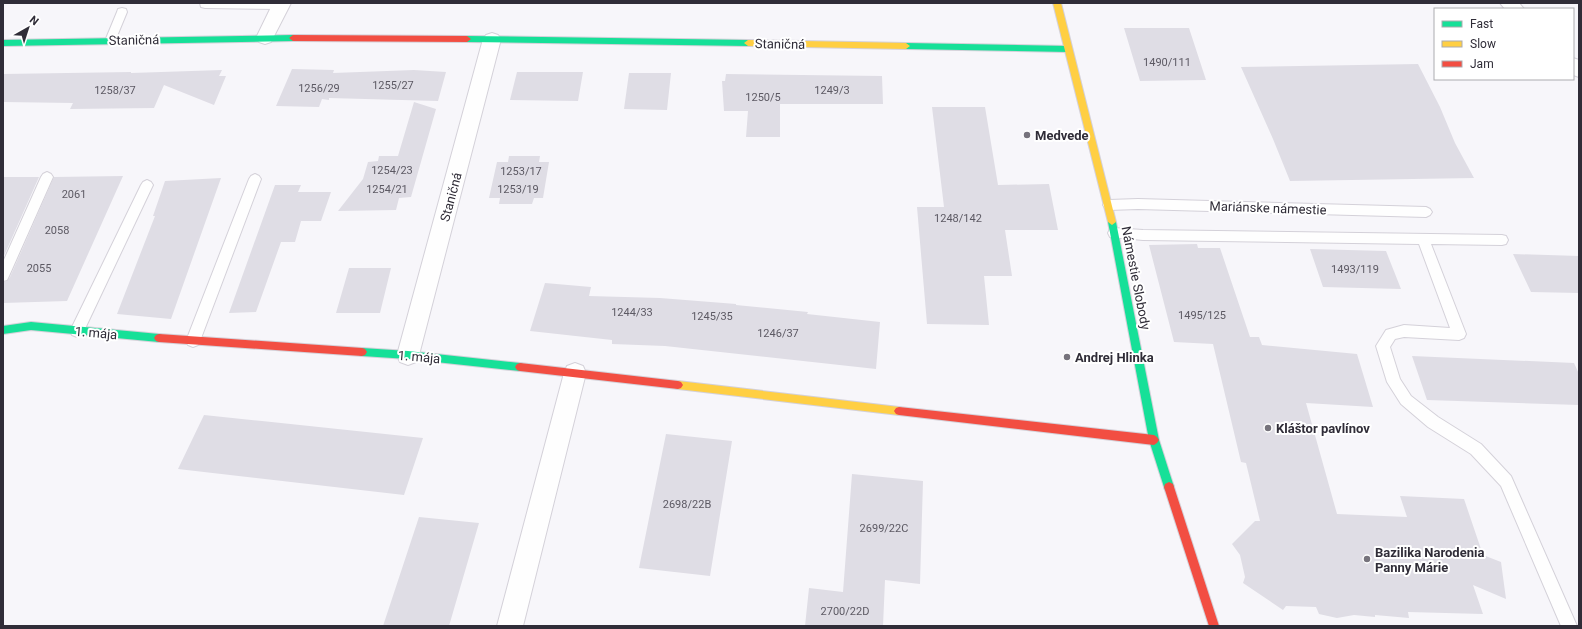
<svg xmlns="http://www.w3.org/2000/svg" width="1582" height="629" viewBox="0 0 1582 629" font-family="Roboto,sans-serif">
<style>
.building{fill:#dfdde5}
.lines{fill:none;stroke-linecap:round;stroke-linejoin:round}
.lane-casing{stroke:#d4d1d9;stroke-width:2}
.street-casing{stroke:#d4d1d9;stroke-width:2}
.fast-casing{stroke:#d4d1d9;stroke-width:2}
.slow-casing{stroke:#d4d1d9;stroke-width:2}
.jam-casing{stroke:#d4d1d9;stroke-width:2}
.lane{fill:#fefefe;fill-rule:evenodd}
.street{fill:#fefefe;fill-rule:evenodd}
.fast{fill:#16e098;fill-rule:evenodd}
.slow{fill:#ffcf43;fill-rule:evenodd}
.jam{fill:#f24e42;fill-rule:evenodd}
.poi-dot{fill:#76737c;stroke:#fff;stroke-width:1.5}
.labels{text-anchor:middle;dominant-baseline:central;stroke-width:4;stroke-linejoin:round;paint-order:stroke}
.number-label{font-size:11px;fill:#5c5963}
.street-label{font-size:13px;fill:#302d38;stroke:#fff}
.poi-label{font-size:13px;font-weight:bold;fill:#302d38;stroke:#fff;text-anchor:start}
</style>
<rect width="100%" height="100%" fill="#f7f6fa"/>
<path class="building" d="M1124,28H1189L1206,80L1140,81Z
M1418,64L1440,107L1455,143L1474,178L1290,181L1273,139L1241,67Z
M292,69L334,70L333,73L414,70L446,72L438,101L329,98V100L322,99L319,107L276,106Z
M222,70L219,76H226L214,105L164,85L154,108L70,109L73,103L3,102V74L131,72V73Z
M517,72H583L578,101L510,100Z
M629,73H671L667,110L624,109Z
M726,74L882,76L883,104H780V137H746L748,111H724L722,81H725Z
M414,102L436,109L411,197L399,198L396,210L338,211L363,179L368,162L378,161L379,156H398Z
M932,107H985L998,185L1049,184L1058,230H1005L1012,276H984L989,325L927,324L917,207H944Z
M509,156H540L539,162H549L543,198H534L532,204H499L500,198H489L497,162H508Z
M123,176L67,301L3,303V282L7,281L10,277L54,177Z
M3,177H39L3,258Z
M221,178L171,319L117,314L155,216H153L165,181Z
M275,185H301L298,192H331L321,221H301L295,242H281L256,312L229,313Z
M1197,244L1198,248H1220L1250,337H1259L1262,345L1357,354L1373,407L1306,403L1337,514L1407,517L1400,496L1464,499L1483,555L1501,562L1506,599L1473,585L1483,614L1408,612L1409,618L1375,615V617L1354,615L1337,618L1319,614L1316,607L1286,606L1283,610L1243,583L1245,577L1240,555L1232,544L1255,521H1260L1246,463L1241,462L1213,344L1174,342L1149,245Z
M1310,249L1386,251L1401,289L1323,287Z
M1513,254L1579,256V293L1531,292Z
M349,268H391L380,313H336Z
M545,283L591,287L589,296L660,298L736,304V305L808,312L807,314L880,322L876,369L665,346L612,344V340L530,331Z
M1412,356L1574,363L1579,374V405L1427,400Z
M204,415L262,421L423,438L404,495L178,469Z
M666,434L732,441L710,576L639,568Z
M852,474L923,481L920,584L885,580L883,626H805L809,588L843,592Z
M419,517L479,523L449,626H383Z"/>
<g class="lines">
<defs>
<path id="lane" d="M200,3H285L286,5L285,8L281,9L205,8L201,7Z
M122,8L126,9L127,12L115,41L114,44H106L105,41L117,12L118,9Z
M47,172L51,174L53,177L9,276L7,280L3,281V262L41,177L43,174Z
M255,174L259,176L261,179L200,341L198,345L193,347L188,345L186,341L249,179L251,176Z
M147,180L151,182L153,185L82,335L77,337L72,335L70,331L72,327L141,185L143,182Z
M1138,199L1426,207L1430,209L1432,212L1430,215L1426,217L1138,209L1109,210L1105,208L1103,205L1105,202L1109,200Z
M1114,228L1143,230L1502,235L1506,236L1508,240L1506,244L1502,245L1431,244L1466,334L1464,338L1459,340L1404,337L1395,339L1390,347L1400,379L1411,396L1438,417L1481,444L1511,476L1577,626H1561L1501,486L1471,454L1428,427L1401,404L1387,382L1376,346L1386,330L1404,325L1450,328L1419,244L1143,240L1110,237L1108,233L1110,229Z"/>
<path id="street" d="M273,3H291L271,42L265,44L259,42L256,38Z
M1500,3H1519L1524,9H1505Z
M492,33L498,35L501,39L419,355L416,362L408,365L400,362L397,355L483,39L486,35Z
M1573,58L1579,60V77L1573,75Z
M575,363L583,366L586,373L523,626H497L564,373L567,366Z"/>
<path id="fast" d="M293,35L297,38L293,41L3,46V40Z
M467,36L748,40L752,43L748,46L467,42L463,39Z
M906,43L1068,46L1072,49L1068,52L906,49L902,46Z
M1112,219L1116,222L1159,440L1174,487L1173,490L1169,492L1165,490L1164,487L1149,440L1108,222Z
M31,322L159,334L162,335L164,338L162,341L159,342L31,330L3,334V326Z
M362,348L408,351L520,363L523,364L525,367L523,370L520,371L408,359L362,356L359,355L357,352L359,349Z"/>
<path id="slow" d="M1053,3H1061L1116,222L1112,225L1108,222Z
M748,40L906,43L910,46L906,49L748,46L744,43Z
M678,381L899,407L902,408L904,411L902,414L899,415L678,389L675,388L673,385L675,382Z"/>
<path id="jam" d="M293,35L467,36L471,39L467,42L293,41L289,38Z
M159,334L362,348L365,349L367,352L365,355L362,356L159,342L156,341L154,338L156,335Z
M520,363L678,381L681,382L683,385L681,388L678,389L520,371L517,370L515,367L517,364Z
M899,407L1154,435L1157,437L1159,440L1157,443L1154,445L899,415L896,414L894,411L896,408Z
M1169,482L1173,484L1174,487L1219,626H1209L1164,487L1165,484Z"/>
</defs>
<use href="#lane" class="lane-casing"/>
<use href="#street" class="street-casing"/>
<use href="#fast" class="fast-casing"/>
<use href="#slow" class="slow-casing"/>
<use href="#jam" class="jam-casing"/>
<use href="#lane" class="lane"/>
<use href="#street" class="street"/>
<use href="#fast" class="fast"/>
<use href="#slow" class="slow"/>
<use href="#jam" class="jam"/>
</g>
<g class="poi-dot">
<circle cx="1027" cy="135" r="4"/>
<circle cx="1067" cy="357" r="4"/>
<circle cx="1268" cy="428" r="4"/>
<circle cx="1367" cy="559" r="4"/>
</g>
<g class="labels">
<g class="number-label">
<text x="1167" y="62">1490/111</text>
<text x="393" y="85">1255/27</text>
<text x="319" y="88">1256/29</text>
<text x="115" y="90">1258/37</text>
<text x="832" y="90">1249/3</text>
<text x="763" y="97">1250/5</text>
<text x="392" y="170">1254/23</text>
<text x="521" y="171">1253/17</text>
<text x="387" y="189">1254/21</text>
<text x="518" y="189">1253/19</text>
<text x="74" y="194">2061</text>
<text x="958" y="218">1248/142</text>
<text x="57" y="230">2058</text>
<text x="39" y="268">2055</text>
<text x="1355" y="269">1493/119</text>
<text x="632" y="312">1244/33</text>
<text x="1202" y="315">1495/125</text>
<text x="712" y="316">1245/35</text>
<text x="778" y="333">1246/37</text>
<text x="687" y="504">2698/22B</text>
<text x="884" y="528">2699/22C</text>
<text x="845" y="611">2700/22D</text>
</g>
<g class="street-label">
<text transform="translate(134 40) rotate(-1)">Staničná</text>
<text transform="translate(780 44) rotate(1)">Staničná</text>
<text transform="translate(451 197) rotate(-75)">Staničná</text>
<text transform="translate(1268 208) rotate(2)">Mariánske námestie</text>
<text transform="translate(1136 278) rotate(79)">Námestie Slobody</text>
<text transform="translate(96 333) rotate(5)">1. mája</text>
<text transform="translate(419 357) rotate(5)">1. mája</text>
</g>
<g class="poi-label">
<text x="1035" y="135">Medvede</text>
<text x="1075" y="357">Andrej Hlinka</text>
<text x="1276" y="428">Kláštor pavlínov</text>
<text x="1375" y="552">Bazilika Narodenia<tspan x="1375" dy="15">Panny Márie</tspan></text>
</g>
</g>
<rect width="1582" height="629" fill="none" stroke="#302d38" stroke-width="8"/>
<rect x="1434" y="8" width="140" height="72" fill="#ffffff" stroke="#acabaf"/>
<rect x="1442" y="21" width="20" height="6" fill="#16e098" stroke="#acabaf"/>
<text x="1470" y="28" font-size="12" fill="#302d38">Fast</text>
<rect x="1442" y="41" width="20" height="6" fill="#ffcf43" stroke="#acabaf"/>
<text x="1470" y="48" font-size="12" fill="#302d38">Slow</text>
<rect x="1442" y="61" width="20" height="6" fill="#f24e42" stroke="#acabaf"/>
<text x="1470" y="68" font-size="12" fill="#302d38">Jam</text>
<g transform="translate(28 28) rotate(39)" stroke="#ffffff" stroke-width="3" paint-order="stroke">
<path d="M0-3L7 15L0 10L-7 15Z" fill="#302d38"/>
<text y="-6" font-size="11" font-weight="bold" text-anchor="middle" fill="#302d38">N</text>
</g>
</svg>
